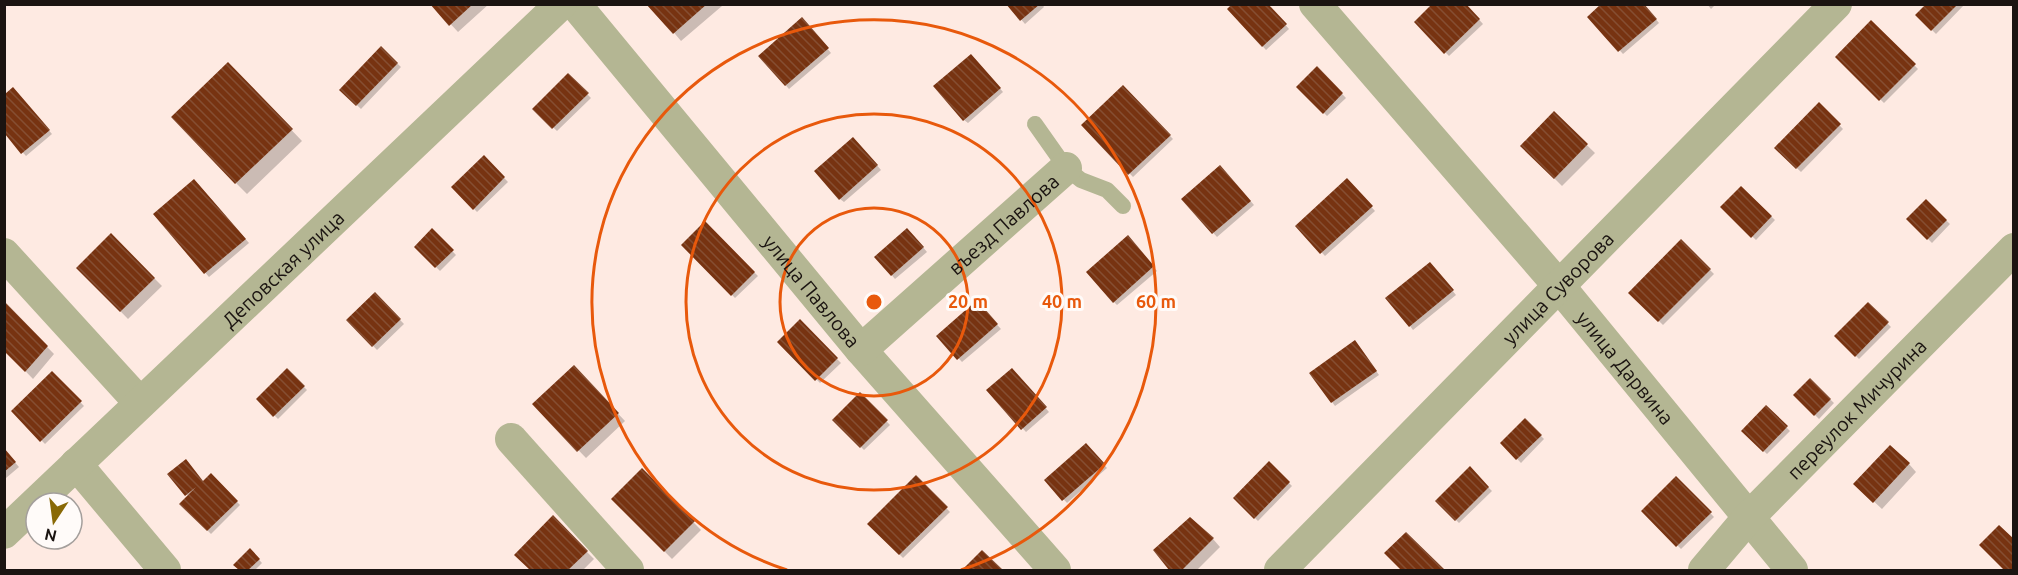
<svg xmlns="http://www.w3.org/2000/svg" width="2018" height="575" viewBox="0 0 2018 575" font-family="Ubuntu,sans-serif">
<style>
.shadow{fill:#0003}
.building{fill:url(#building-back-hatch)}
.lines{fill:none;stroke-linecap:round;stroke-linejoin:round}
.service{stroke:#b4b693;stroke-width:16}
.minor{stroke:#b4b693;stroke-width:32}
.ring{fill:none;stroke:#e8590c;stroke-width:3}
.labels{text-anchor:middle;dominant-baseline:central;stroke-width:6;stroke-linejoin:round;paint-order:stroke}
.street-label{font-size:20px;fill:#1b1411;stroke:#fffbf9}
.centre{fill:#e8590c;stroke:#fffbf9;stroke-width:3}
.ring-label{font-size:18px;text-anchor:middle;font-weight:bold;fill:#e8590c;stroke:#fffbf9;stroke-width:6;stroke-linejoin:round;paint-order:stroke}
</style>
<defs>
<pattern id="building-back-hatch" width="6" height="6" patternUnits="userSpaceOnUse" patternTransform="scale(1.5)"><rect width="6" height="6" fill="#731"/><path d="M-1 5l2 2M0 0l6 6M5-1l2 2" fill="none" stroke="#854e32"/></pattern>
</defs>
<rect width="100%" height="100%" fill="#feeae2"/>
<path class="shadow" d="M432,4H489L458,32Z
M650,4H720L722,6L681,41Z
M1008,4H1042L1044,7L1025,24Z
M1267,4L1289,29L1266,50L1229,9Z
M1465,4L1483,24L1449,56L1416,22Z
M1643,4L1659,23L1623,54L1589,17Z
M1707,4H1716L1711,9Z
M1928,4H1965L1936,34L1917,15Z
M805,22L831,53L789,89L760,56Z
M1871,22L1918,69L1884,103L1837,57Z
M381,48L401,67L361,109L341,90Z
M975,59L1003,92L968,123L964,120Z
M1317,68L1346,98L1327,116L1298,87Z
M239,75L302,141L247,194L236,183Z
M568,75L591,98L557,131L534,109Z
M1123,87L1173,139L1133,177L1083,125Z
M13,89L52,134L26,156L4,132V96Z
M1819,104L1843,129L1801,172L1776,148Z
M1554,113L1595,153L1562,186L1522,146Z
M857,142L881,170L844,202L840,199Z
M484,157L508,182L477,212L453,187Z
M1224,171L1254,205L1217,237L1183,200Z
M1347,180L1375,211L1325,256L1297,226Z
M198,184L249,243L209,277L155,214Z
M1741,188L1775,220L1756,240L1722,207Z
M1926,201L1950,224L1932,243L1908,219Z
M705,224L758,276L735,298L683,245Z
M432,230L456,255L440,271L416,247Z
M911,233L927,252L895,279L876,257Z
M111,235L162,286L128,319L78,268Z
M1131,241L1157,271L1117,305L1114,302Z
M1681,241L1714,274L1663,325L1630,293Z
M1433,267L1456,295L1413,330L1410,326Z
M375,294L404,324L377,350L348,320Z
M976,302L1001,329L962,362L938,336Z
M4,303L54,354L33,379L4,349Z
M1868,304L1891,327L1859,359L1836,336Z
M800,322L841,363L820,383L779,342Z
M1359,346L1379,375L1335,406L1332,402Z
M574,367L625,421L586,458L534,404Z
M287,370L307,390L278,419L258,399Z
M52,373L84,406L45,444L13,411Z
M1015,373L1049,412L1026,432L988,390Z
M1810,380L1834,403L1819,419L1795,395Z
M860,394L890,425L864,450L834,420Z
M1766,407L1790,431L1767,454L1743,431Z
M1525,420L1544,439L1521,463L1502,443Z
M1086,445L1107,468L1067,503L1046,480Z
M4,450L19,467L6,478L4,477Z
M1269,463L1292,486L1258,521L1235,498Z
M1909,464L1916,472L1882,509L1855,484Z
M1470,469L1492,491L1459,523L1437,501Z
M642,470L701,530L672,559L613,499Z
M170,474L204,482L211,475L240,505L211,534L181,504L189,497Z
M916,477L950,512L903,558L869,524Z
M1676,478L1714,517L1681,549L1643,511Z
M553,518L594,559L583,570H532L516,555Z
M1406,534L1443,570H1403L1386,553Z
M1213,539L1220,547L1197,570H1171L1155,550Z
M250,550L262,563L255,570H241L235,565Z
M982,552L1001,570H964Z"/>
<path class="building" d="M430,4H473L449,26Z
M646,4H707L673,34Z
M1006,4H1040L1020,21Z
M1232,4H1268L1287,24L1262,47L1227,9Z
M1432,4H1466L1480,19L1444,54L1414,22Z
M1601,4H1644L1657,19L1618,52L1587,17Z
M1926,4H1958L1931,31L1915,15Z
M802,17L829,48L785,86L758,56Z
M1871,20L1916,64L1879,101L1835,57Z
M381,46L398,63L356,106L339,90Z
M971,54L1001,88L963,121L933,86Z
M228,62L293,129L235,184L171,117Z
M1317,66L1343,93L1323,114L1296,87Z
M568,73L589,93L552,129L532,109Z
M1123,85L1171,135L1128,175L1081,125Z
M13,87L50,130L21,154L5,134V94Z
M1819,102L1841,124L1796,169L1774,148Z
M1554,111L1588,144L1554,179L1520,146Z
M853,137L878,165L839,200L814,171Z
M484,155L505,177L473,210L451,187Z
M1220,165L1251,201L1212,234L1181,199Z
M1347,178L1373,206L1320,254L1295,226Z
M194,179L246,239L204,274L153,214Z
M1741,186L1772,216L1751,238L1720,207Z
M1926,199L1947,220L1927,240L1906,219Z
M705,221L755,272L731,296L681,245Z
M432,228L454,250L435,268L414,247Z
M907,228L924,247L891,276L874,257Z
M111,233L155,278L120,312L76,268Z
M1128,235L1154,266L1113,303L1086,272Z
M1681,239L1711,269L1658,322L1628,293Z
M1430,262L1454,290L1409,327L1385,298Z
M375,292L401,319L372,347L346,320Z
M977,300L998,324L957,360L936,336Z
M4,301L48,346L25,372L4,351Z
M1868,302L1889,322L1855,357L1834,336Z
M800,319L838,358L815,381L777,342Z
M1355,340L1377,371L1331,403L1309,373Z
M574,365L619,413L577,452L532,404Z
M287,368L305,386L273,417L256,399Z
M1012,368L1047,407L1021,430L986,390Z
M52,371L82,401L40,442L11,411Z
M1810,378L1831,399L1814,416L1793,395Z
M860,392L888,420L860,448L832,420Z
M1766,405L1788,426L1763,452L1741,431Z
M1525,418L1542,435L1516,460L1500,443Z
M1086,443L1105,464L1062,501L1044,480Z
M1890,445L1910,463L1873,503L1853,484Z
M4,448L16,462L4,472Z
M186,459L203,481L211,473L238,501L207,531L179,504L196,487L185,496L167,474Z
M1269,461L1290,482L1254,519L1233,498Z
M1470,466L1489,487L1455,521L1435,501Z
M642,468L695,521L664,552L611,499Z
M916,475L948,507L899,555L867,524Z
M1676,476L1712,512L1676,547L1641,511Z
M553,515L588,551L568,570H530L514,555Z
M1190,517L1214,538L1182,570H1169L1153,550Z
M1999,525L2014,539V570H2004L1979,545Z
M1406,532L1445,570H1401L1384,553Z
M250,548L260,559L248,570H239L233,565Z
M982,550L1003,570H962Z"/>
<g class="lines">
<path class="service" d="M1035,124L1066,168L1081,180L1107,190L1123,206"/>
<g class="minor">
<path id="s1" d="M575,4L861,350L1055,570"/>
<path id="s2" d="M1315,4L1559,286L1792,570"/>
<path d="M4,254L140,403"/>
<path id="s3" d="M861,350L1066,168"/>
<path d="M511,439L628,570"/>
<path d="M76,464L165,570"/>
<path id="s4" d="M4,533L561,4"/>
<path id="s5" d="M1280,570L1836,4"/>
<path id="s6" d="M1704,570L1748,518L2014,249"/>
</g>
</g>
<g class="ring">
<circle cx="874" cy="302" r="94"/>
<circle cx="874" cy="302" r="188"/>
<path d="M787 570A282 282 0 1 1 961 570"/>
</g>
<g class="labels">
<g class="street-label">
<text stroke="none"><textPath href="#s3" startOffset="190">въезд Павлова</textPath></text>
<text stroke="none"><textPath href="#s4" startOffset="384">Деповская улица</textPath></text>
<text stroke="none"><textPath href="#s5" startOffset="396">улица Суворова</textPath></text>
<text stroke="none"><textPath href="#s1" startOffset="372">улица Павлова</textPath></text>
<text stroke="none"><textPath href="#s2" startOffset="478">улица Дарвина</textPath></text>
<text stroke="none"><textPath href="#s6" startOffset="222">переулок Мичурина</textPath></text>
</g>
</g>
<circle cx="874" cy="302" r="9" class="centre"/>
<g class="ring-label">
<text x="968" y="308">20 m</text>
<text x="1062" y="308">40 m</text>
<text x="1156" y="308">60 m</text>
</g>
<rect width="2018" height="575" fill="none" stroke="#1b1411" stroke-width="12"/>
<g transform="translate(54 521) rotate(193)"><circle r="28" fill="#fffbf9" stroke="#a49f9c" stroke-width="1.5"/>
<path d="M0-4.5L10 22L0 15L-10 22Z" fill="#896906"/>
<text y="-9" font-size="16" font-weight="bold" text-anchor="middle" fill="#1b1411">N</text>
</g>
</svg>
